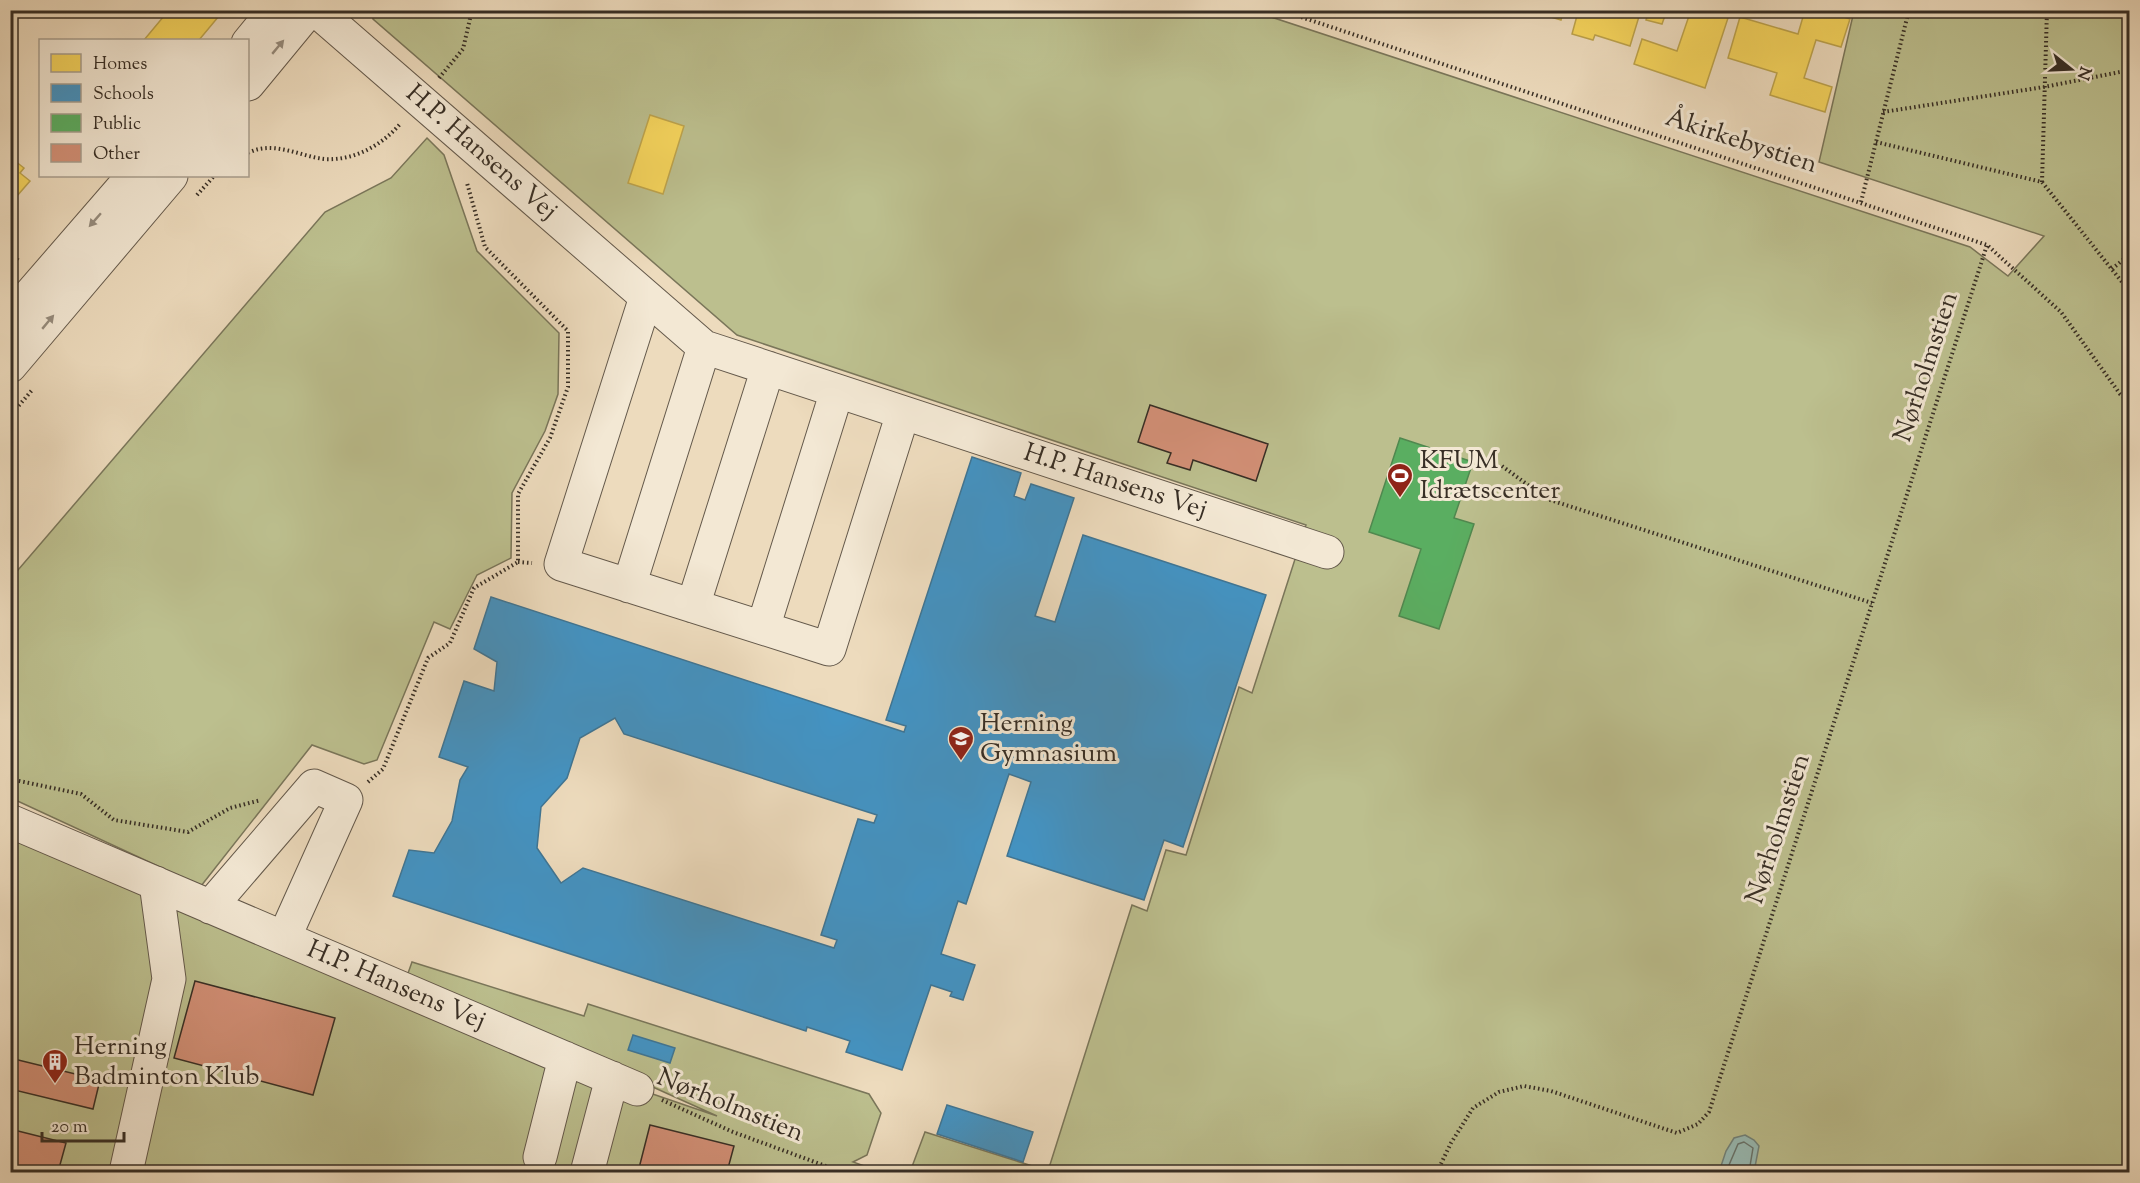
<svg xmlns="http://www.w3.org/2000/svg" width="2140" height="1183" viewBox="0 0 2140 1183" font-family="'Sorts Mill Goudy',serif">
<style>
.green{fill:#bcbf8e;stroke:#7a765a;stroke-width:1.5}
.water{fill:#99bbb4;stroke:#72837b;stroke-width:1.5}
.homes{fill:#f6d55c;stroke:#bda34c;stroke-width:1.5}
.schools{fill:#4393c3;stroke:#3f7594;stroke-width:1.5;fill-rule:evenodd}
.public{fill:#5aae61;stroke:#50884f;stroke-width:1.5}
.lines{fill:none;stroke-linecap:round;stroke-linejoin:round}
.shore{stroke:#68746c;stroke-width:1.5}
.building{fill:#d39077;stroke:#372e25;stroke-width:1.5}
.minor-casing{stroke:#64594b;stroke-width:35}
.path{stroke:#372e25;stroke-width:4;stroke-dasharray:1.5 3;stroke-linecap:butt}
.minor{stroke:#f3e8d4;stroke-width:33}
.oneway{fill:#958b7c}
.labels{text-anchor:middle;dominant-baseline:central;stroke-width:6;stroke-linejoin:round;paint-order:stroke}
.street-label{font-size:26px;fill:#372e25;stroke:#f3e8d4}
.poi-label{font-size:26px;fill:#372e25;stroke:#f3e8d4;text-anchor:start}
</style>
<rect width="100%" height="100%" fill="#eddbbd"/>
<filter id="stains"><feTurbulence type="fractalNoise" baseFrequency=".00333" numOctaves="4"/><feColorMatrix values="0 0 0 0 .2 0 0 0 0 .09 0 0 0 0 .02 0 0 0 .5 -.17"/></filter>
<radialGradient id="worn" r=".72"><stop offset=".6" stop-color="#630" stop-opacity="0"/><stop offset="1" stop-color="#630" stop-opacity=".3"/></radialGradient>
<path class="green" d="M372,11H1253L1970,247L2008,276L2044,236L1819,162L1854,11H2129V1172H910L925,1132L1048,1171L1132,905L1147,911L1166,850L1186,855L1239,687L1252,693L1306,525L737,335L373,19Z
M427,138L444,155L477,251L559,333L558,394L545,431L512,493L511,558L477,575L450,629L434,622L377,760L364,764L312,745L201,886L11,798L10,652L16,639L12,577L325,212L391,178Z
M11,839L521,1049L717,1116L407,976L412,962L584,1016L588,1004L869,1094L881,1113L867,1155L853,1162L881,1172H11Z"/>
<path class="water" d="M1745,1135L1754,1140L1759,1146L1754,1172H1719L1726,1151L1734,1138Z"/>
<path class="homes" d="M169,10H224L199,40H144Z
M1528,10H1564L1561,20Z
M1598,10H1641L1630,46L1595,35L1593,40L1572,34L1578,12L1596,17Z
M1649,10H1667L1662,24L1646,20Z
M1691,10H1705L1728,18L1705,88L1634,64L1642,39L1677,51Z
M1805,10H1821L1850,19L1841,47L1816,40L1804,78L1832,87L1825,112L1770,95L1777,73L1728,58L1740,17L1798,34Z
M650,115L684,126L663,194L628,183Z
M10,157L24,168L20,173L30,181L10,204Z"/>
<path class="schools" d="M972,457L1021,473L1014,496L1025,500L1031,484L1074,498L1035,616L1055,622L1083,535L1266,595L1183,847L1164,840L1144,900L1007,856L1031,782L1009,774L966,904L958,901L941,954L975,965L963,1000L950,996L952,992L931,985L902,1070L846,1052L850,1041L807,1027L806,1031L393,896L409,850L434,853L452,821L460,780L468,767L439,757L464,681L494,691L497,662L474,649L491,597L904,732L906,726L886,720ZM615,718L624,734L877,815L874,823L858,819L821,935L837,940L834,948L583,868L561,883L537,848L541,807L567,778L580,738Z
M633,1035L675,1048L670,1063L628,1050Z
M947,1105L1033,1132L1023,1162L937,1134Z"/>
<path class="public" d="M1400,438L1473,462L1454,518L1474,524L1439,629L1399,616L1421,549L1369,532Z"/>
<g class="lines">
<path class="shore" d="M1726,1172L1738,1144L1744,1142L1753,1148L1749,1172"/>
</g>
<path class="building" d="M1150,405L1268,444L1256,481L1193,460L1190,470L1167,463L1171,453L1138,442Z
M195,981L335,1018L313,1095L174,1058Z
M10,1058L100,1080L93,1109L10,1089Z
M650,1125L734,1146L727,1172H638Z
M10,1129L66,1143L58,1172H10Z"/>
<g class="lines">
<defs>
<path id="minor" d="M316,10L704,347L1327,552
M248,43L275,10
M248,84L309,10
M646,297L561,564L829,649L903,413
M10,318L133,176
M10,366L171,176
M629,586L704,347
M693,606L768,368
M763,628L837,391
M10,821L637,1089
M210,907L314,786L346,800L284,938
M540,1157L565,1058
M588,1169L612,1078
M126,1172L169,979L156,883"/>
</defs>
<use href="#minor" class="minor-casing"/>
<path class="path" d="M1280,10L1987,245L2061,312L2120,394L2130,402
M439,78L463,49L472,10
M1883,112L2044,87L2130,70
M1876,142L2042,182L2130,292
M248,153C273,140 299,156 324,159C355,161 382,145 401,123
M2042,182L2047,10
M197,195L214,176
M1861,202L1909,10
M10,254L19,261
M2112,269L2130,254
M10,416L33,389
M1502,466L1547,499L1872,603
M518,562L532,563
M10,779L81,794L114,820L188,832L230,808L261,800
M368,782L383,769L428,658L450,643L474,588L518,562V494L550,438L568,387V331L485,247L467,183
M662,1100L733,1132L842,1172
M1437,1172L1451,1143L1473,1108L1499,1092L1524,1086L1551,1091L1677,1133L1698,1124L1709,1112L1987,245"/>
<use href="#minor" class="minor"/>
</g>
<defs><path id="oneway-solid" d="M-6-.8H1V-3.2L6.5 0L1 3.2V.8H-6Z" transform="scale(1.5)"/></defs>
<g class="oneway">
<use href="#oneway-solid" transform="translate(278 47) rotate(-50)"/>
<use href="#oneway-solid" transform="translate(95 220) rotate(131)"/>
<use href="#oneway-solid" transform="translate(48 322) rotate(-50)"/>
</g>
<defs>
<symbol id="stadium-pin" viewBox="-11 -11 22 30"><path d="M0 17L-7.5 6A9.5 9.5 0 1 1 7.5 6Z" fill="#8f2418" stroke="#f3e8d4"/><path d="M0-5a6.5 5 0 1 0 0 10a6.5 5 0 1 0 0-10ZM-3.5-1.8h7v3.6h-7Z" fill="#fff"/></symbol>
<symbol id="university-pin" viewBox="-11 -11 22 30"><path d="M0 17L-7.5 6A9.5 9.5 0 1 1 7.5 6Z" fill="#8f2418" stroke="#f3e8d4"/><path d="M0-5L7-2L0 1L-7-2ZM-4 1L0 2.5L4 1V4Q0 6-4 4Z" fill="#fff"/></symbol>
<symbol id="building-pin" viewBox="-11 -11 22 30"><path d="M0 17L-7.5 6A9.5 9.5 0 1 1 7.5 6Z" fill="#8f2418" stroke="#f3e8d4"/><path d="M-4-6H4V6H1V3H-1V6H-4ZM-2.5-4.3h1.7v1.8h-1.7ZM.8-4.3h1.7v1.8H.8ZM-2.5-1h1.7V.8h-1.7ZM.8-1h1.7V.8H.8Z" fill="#fff"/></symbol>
</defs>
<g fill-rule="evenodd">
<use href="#stadium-pin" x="1385" y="461" width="30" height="40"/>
<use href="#university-pin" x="946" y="724" width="30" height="40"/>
<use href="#building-pin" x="40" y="1047" width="30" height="40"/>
</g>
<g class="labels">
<g class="street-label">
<text transform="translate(1741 142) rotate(18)">Åkirkebystien</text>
<text transform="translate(481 153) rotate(41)">H.P. Hansens Vej</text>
<text transform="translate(1927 367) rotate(-72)">Nørholmstien</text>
<text transform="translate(1115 482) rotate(18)">H.P. Hansens Vej</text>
<text transform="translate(1779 829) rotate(-72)">Nørholmstien</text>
<text transform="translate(396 986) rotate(23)">H.P. Hansens Vej</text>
<text transform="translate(730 1106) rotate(22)">Nørholmstien</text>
</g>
<g class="poi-label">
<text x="1420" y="461">KFUM<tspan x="1420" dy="30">Idrætscenter</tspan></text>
<text x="980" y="724">Herning<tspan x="980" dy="30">Gymnasium</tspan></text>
<text x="74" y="1047">Herning<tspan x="74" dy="30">Badminton Klub</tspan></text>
</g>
</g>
<rect width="2140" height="1183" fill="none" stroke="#eddbbd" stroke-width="36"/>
<rect x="12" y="12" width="2116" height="1159" fill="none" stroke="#372e25" stroke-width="3"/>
<rect x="18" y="18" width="2104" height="1147" fill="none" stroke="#372e25" stroke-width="1.5"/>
<rect x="39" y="39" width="210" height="138" fill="#f3e8d4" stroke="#a89e8e" stroke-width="1.5"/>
<rect x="51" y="54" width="30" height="18" fill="#f6d55c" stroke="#a89e8e" stroke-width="1.5"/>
<text x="93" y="69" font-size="18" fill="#372e25">Homes</text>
<rect x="51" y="84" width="30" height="18" fill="#4393c3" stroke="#a89e8e" stroke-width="1.5"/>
<text x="93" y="99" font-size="18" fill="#372e25">Schools</text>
<rect x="51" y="114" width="30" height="18" fill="#5aae61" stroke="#a89e8e" stroke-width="1.5"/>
<text x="93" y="129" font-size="18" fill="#372e25">Public</text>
<rect x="51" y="144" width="30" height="18" fill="#d39077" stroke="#a89e8e" stroke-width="1.5"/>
<text x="93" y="159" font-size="18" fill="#372e25">Other</text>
<g transform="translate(2071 69) rotate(108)" stroke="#f3e8d4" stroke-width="4.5" paint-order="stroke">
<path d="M0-4.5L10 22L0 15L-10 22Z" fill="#372e25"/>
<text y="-9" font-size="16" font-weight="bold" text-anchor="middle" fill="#372e25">N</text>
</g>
<path d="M42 1132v9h82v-9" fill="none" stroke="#372e25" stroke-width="3"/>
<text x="51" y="1132" font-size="18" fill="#372e25" stroke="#f3e8d4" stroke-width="4.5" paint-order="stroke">20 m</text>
<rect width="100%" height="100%" filter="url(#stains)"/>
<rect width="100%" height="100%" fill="url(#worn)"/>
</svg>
